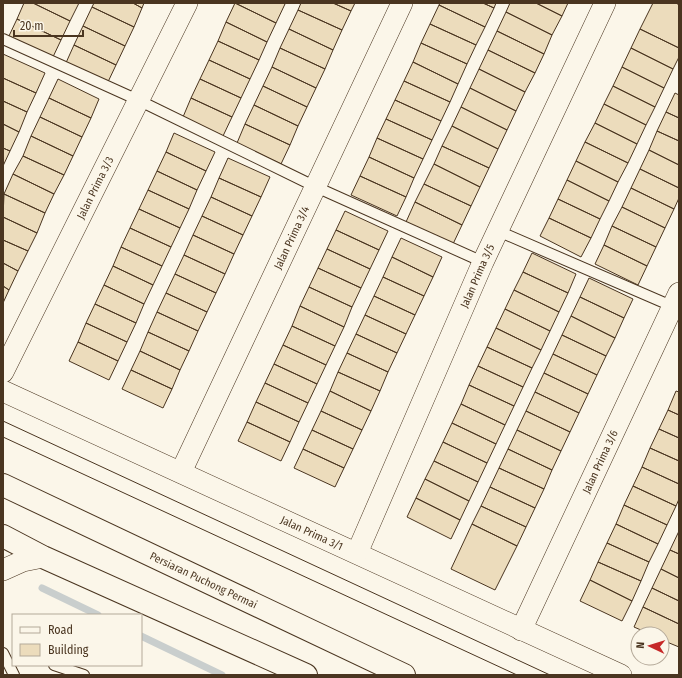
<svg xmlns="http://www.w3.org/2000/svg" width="682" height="678" viewBox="0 0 682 678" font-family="'Fira Sans Condensed',sans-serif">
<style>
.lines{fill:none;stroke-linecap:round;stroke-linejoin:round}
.stream{stroke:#c9cecd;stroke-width:7}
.building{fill:#ecdcbc;stroke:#4a3520}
.lane-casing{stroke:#4a3520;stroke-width:12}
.street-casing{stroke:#4a3520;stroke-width:22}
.secondary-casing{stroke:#4a3520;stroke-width:24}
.lane{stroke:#fbf6e9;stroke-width:10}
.street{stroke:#fbf6e9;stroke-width:21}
.secondary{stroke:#fbf6e9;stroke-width:22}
.tram{stroke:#4a3520;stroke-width:1}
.labels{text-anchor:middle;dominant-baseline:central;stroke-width:3;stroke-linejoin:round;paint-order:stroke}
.street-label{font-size:11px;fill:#4a3520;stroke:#fbf6e9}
</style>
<rect width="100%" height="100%" fill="#fbf6e9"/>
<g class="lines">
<path class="stream" d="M42,588L98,615
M141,636L222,675"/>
</g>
<path class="building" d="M24,3H33L70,21L61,40L17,19Z
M33,3H79L70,21Z
M94,3H133L142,8L134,27L92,7Z
M133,3H144L142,8Z
M235,3L276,23L267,42L226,22Z
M235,3H283L285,4L276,23Z
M301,3H333L351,11L342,30L298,10Z
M333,3H355L351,11Z
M440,3H483L494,8L485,27L439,5Z
M483,3H496L494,8Z
M510,3H536L562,16L552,35L506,12Z
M536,3H568L562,16Z
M653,3H676L679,5V48L640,29Z
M439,5L485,27L476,45L430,24Z
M92,7L134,27L125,46L83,26Z
M298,10L342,30L333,50L289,29Z
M506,12L552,35L544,54L497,31Z
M17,19L61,40L52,59L8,38Z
M226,22L267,42L259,60L218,41Z
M430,24L476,45L467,64L421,43Z
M83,26L125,46L116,65L74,45Z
M289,29L333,50L325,69L280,48Z
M640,29L679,48V57L673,69L631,48Z
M497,31L544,54L535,73L488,50Z
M218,41L259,60L250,79L209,60Z
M421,43L467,64L458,84L413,62Z
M74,45L116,65L107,84L65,65Z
M280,48L325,69L316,88L272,67Z
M631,48L673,69L664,88L622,67Z
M488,50L535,73L525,92L479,69Z
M3,54L45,73L36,93L3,78Z
M209,60L250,79L241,98L200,79Z
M413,62L458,84L450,102L404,81Z
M272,67L316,88L307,107L263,86Z
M622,67L664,88L655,107L613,86Z
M479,69L525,92L516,111L470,88Z
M3,78L36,93L27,112L3,101Z
M58,79L99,99L91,118L49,98Z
M200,79L241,98L232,117L191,98Z
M404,81L450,102L441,121L395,100Z
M263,86L307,107L298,126L254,105Z
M613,86L655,107L646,125L604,104Z
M470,88L516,111L507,130L461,107Z
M675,93L679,95V118L666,112Z
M49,98L91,118L82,137L40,117Z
M191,98L232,117L223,136L183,117Z
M395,100L441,121L432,140L386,119Z
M3,101L27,112L19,132L3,124Z
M604,104L646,125L637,144L595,123Z
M254,105L298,126L290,145L245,124Z
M461,107L507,130L498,149L452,126Z
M666,112L679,118V141L657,131Z
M40,117L82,137L73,156L31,136Z
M386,119L432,140L423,159L377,138Z
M595,123L637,144L628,163L585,142Z
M3,124L19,132L10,151L3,148Z
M245,124L290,145L281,164L237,143Z
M452,126L498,149L489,168L442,146Z
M657,131L679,141V165L649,150Z
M174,133L215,152L206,171L166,152Z
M31,136L73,156L64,175L23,156Z
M377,138L423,159L414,178L369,157Z
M585,142L628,163L618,182L576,161Z
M442,146L489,168L480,187L434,164Z
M3,148L10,151L3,166Z
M649,150L679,165V188L640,169Z
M166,152L206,171L197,190L157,171Z
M23,156L64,175L54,194L13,174Z
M369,157L414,178L406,197L360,176Z
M228,158L270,177L261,197L219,178Z
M576,161L618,182L609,201L567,180Z
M434,164L480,187L471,206L424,184Z
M640,169L679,188V198L674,209L631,188Z
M157,171L197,190L189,209L148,190Z
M13,174L54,194L45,213L4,194Z
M360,176L406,197L397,216L351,195Z
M219,178L261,197L252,216L211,197Z
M567,180L609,201L600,219L558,199Z
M424,184L471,206L462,225L415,202Z
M631,188L674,209L665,228L622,207Z
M148,190L189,209L180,228L139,209Z
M4,194L45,213L37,233L3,217Z
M211,197L252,216L243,235L202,216Z
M558,199L600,219L591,238L549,218Z
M415,202L462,225L453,244L406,222Z
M622,207L665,228L656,247L612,226Z
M139,209L180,228L171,247L130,228Z
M345,211L388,231L379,250L336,230Z
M202,216L243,235L234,254L193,235Z
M3,217L37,233L28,251L3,240Z
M549,218L591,238L581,257L540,236Z
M612,226L656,247L647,266L604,245Z
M130,228L171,247L162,266L121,247Z
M336,230L379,250L370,269L327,249Z
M193,235L234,254L225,274L184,255Z
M401,238L442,257L433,277L392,257Z
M3,240L28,251L18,271L3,263Z
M604,245L647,266L638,285L595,264Z
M121,247L162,266L153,285L113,266Z
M327,249L370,269L361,288L318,268Z
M532,253L576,274L568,293L523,272Z
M184,255L225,274L216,293L175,274Z
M392,257L433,277L424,296L383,277Z
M3,263L18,271L9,290L3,286Z
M113,266L153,285L144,304L104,285Z
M318,268L361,288L352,307L309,287Z
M523,272L568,293L559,312L514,290Z
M175,274L216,293L207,312L166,293Z
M383,277L424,296L415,315L374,296Z
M589,278L633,299L624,318L580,297Z
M104,285L144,304L136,323L95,304Z
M3,286L9,290L3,303Z
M309,287L352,307L344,327L300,306Z
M514,290L559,312L550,331L505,309Z
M166,293L207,312L198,331L157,312Z
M374,296L415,315L406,334L365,315Z
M580,297L624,318L615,338L571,316Z
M95,304L136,323L127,342L86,323Z
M300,306L344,327L335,346L292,326Z
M505,309L550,331L541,350L496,328Z
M157,312L198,331L189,351L148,332Z
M365,315L406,334L397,353L356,334Z
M571,316L615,338L606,356L562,335Z
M86,323L127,342L118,361L78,342Z
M292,326L335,346L326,365L283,345Z
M496,328L541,350L532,368L487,347Z
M148,332L189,351L180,370L140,351Z
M356,334L397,353L388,372L347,353Z
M562,335L606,356L597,375L553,354Z
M78,342L118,361L109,380L69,361Z
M283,345L326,365L317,384L274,364Z
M487,347L532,368L523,387L478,366Z
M140,351L180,370L172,389L131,370Z
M347,353L388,372L380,391L338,372Z
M553,354L597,375L588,394L544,373Z
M274,364L317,384L308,403L265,383Z
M478,366L523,387L514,406L469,385Z
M131,370L172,389L163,408L122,389Z
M338,372L380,391L371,411L330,391Z
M544,373L588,394L579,413L535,392Z
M265,383L308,403L299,422L256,402Z
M469,385L514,406L505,425L461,404Z
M330,391L371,411L362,430L321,411Z
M676,391L679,392V415L668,410Z
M535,392L579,413L570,432L526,411Z
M256,402L299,422L290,442L247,422Z
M461,404L505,425L496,444L452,423Z
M668,410L679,415V438L659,429Z
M321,411L362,430L353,449L312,430Z
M526,411L570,432L561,451L517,430Z
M247,422L290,442L281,461L238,441Z
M452,423L496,444L487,463L443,442Z
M659,429L679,438V461L650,448Z
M312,430L353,449L344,468L303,449Z
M517,430L561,451L552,470L508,449Z
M443,442L487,463L478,482L434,461Z
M650,448L679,461V484L642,467Z
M303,449L344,468L335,487L294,468Z
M508,449L552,470L544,489L499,468Z
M434,461L478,482L469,501L425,479Z
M642,467L679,484V499L676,506L633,486Z
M499,468L544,489L535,508L490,487Z
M425,479L469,501L460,520L416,498Z
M633,486L676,506L667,525L624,505Z
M490,487L535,508L526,527L481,506Z
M416,498L460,520L451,539L407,517Z
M624,505L667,525L658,544L616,524Z
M481,506L526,527L517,546L472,524Z
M472,524L517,546L495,590L451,569Z
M616,524L658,544L649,562L607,543Z
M679,531V554L670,550Z
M607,543L649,562L641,581L598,562Z
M670,550L679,554V578L661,569Z
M598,562L641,581L632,601L590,580Z
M661,569L679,578V601L652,588Z
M590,580L632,601L622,621L580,601Z
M652,588L679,601V624L643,607Z
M643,607L679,624V647L662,640V634H650L634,627Z"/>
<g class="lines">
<defs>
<path id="lane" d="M3,39L138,100L316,187L483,262
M498,231L674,307
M3,653L14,675
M54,665L84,675"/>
<g id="street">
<path id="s1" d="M3,372L187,3"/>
<path id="s2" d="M3,391L621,675"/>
<path id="s3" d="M181,472L402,3"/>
<path id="s4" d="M357,553L483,262L605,3"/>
<path d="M3,570L23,561L43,557"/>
<path id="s5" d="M521,630L679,293"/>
</g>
<g id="secondary">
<path id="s6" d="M3,485L404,675"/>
<path d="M3,536L43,557L306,675"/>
</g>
</defs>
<use href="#lane" class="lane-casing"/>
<use href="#street" class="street-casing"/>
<use href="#secondary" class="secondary-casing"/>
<use href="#lane" class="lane"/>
<use href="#street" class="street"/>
<use href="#secondary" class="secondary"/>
<path class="tram" d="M3,421L550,675
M3,437L517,675"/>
</g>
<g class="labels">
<g class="street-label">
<text stroke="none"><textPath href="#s1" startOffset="206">Jalan Prima 3/3</textPath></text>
<text stroke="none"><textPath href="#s3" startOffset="259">Jalan Prima 3/4</textPath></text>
<text stroke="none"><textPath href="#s4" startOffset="302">Jalan Prima 3/5</textPath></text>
<text stroke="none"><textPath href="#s5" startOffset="186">Jalan Prima 3/6</textPath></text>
<text stroke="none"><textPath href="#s2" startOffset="340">Jalan Prima 3/1</textPath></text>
<text stroke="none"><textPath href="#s6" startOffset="222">Persiaran Puchong Permai</textPath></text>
</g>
</g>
<rect width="682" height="678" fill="none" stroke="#4a3520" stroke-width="8"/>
<rect x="12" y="614" width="130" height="52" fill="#fbf6e9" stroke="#b4a999"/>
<rect x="20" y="627" width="20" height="6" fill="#fbf6e9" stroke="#b4a999"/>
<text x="48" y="634" font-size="12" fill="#4a3520">Road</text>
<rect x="20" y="644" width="20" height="12" fill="#ecdcbc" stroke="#b4a999"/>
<text x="48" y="654" font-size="12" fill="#4a3520">Building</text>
<g transform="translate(650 646) rotate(274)"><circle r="19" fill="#fbf6e9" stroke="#b4a999"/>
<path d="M0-3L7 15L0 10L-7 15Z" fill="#c62828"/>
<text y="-6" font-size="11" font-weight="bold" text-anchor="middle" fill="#4a3520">N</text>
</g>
<path d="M14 30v6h69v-6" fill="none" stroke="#4a3520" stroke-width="2"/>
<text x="20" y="30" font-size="12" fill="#4a3520" stroke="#fbf6e9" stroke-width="3" paint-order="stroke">20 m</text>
</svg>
